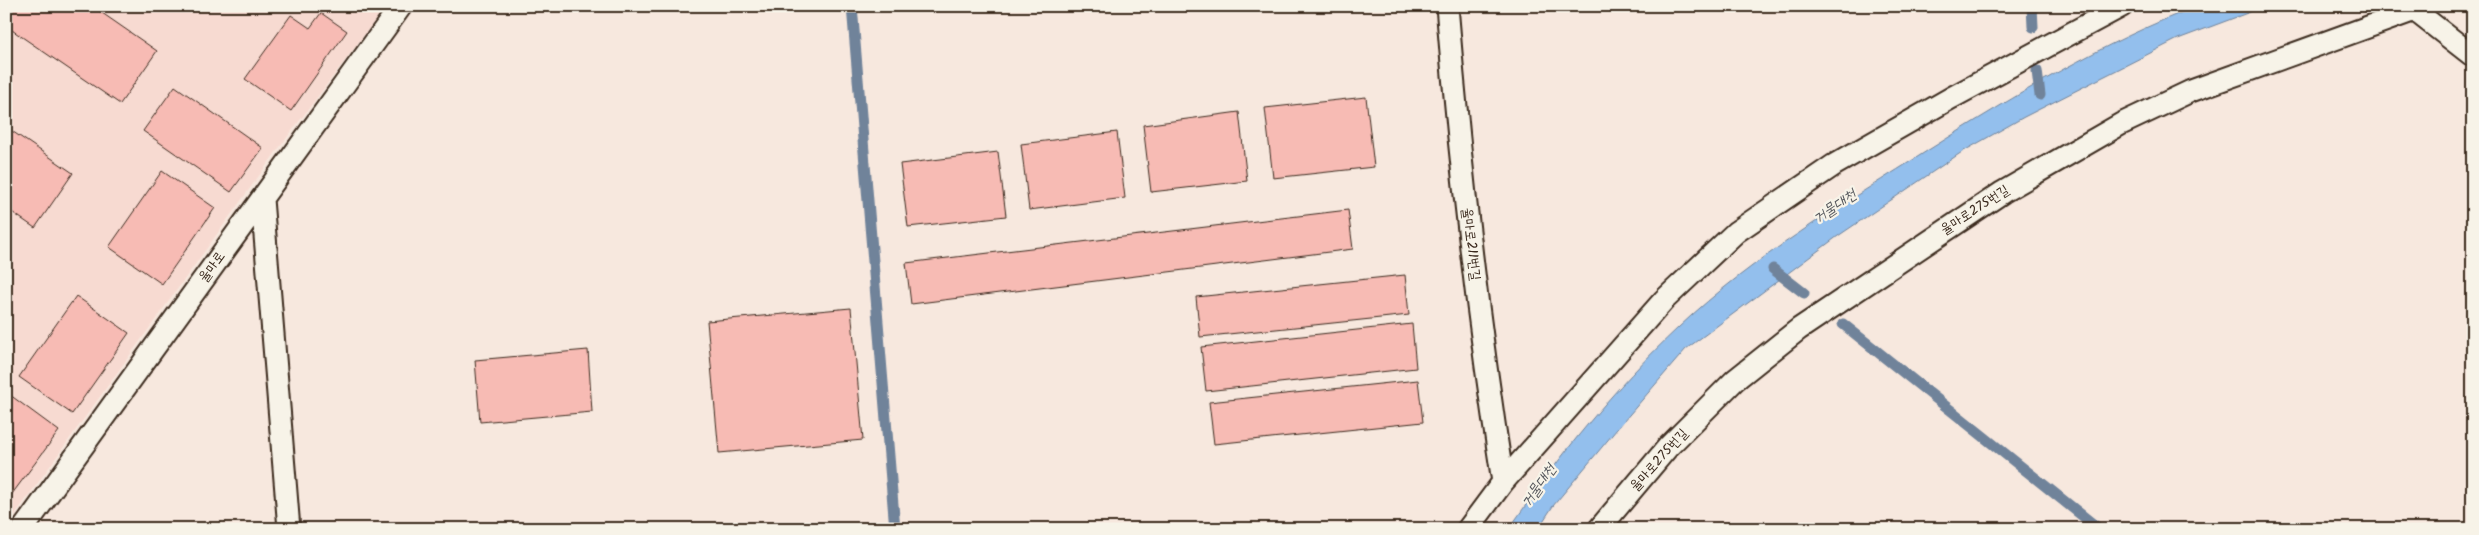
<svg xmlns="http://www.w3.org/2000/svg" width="2479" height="535" viewBox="0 0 2479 535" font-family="Kalam,'Poor Story',sans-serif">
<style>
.built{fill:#f7dad1}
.water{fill:#93bfed;stroke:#70839a}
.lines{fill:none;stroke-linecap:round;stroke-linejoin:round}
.stream{stroke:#70839a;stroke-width:11}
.building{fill:#f7bbb4;stroke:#3b2a1e}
.lane-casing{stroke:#3b2a1e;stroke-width:25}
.lane{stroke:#f7f3e8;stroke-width:21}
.labels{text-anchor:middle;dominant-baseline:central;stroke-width:4.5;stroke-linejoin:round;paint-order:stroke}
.street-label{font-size:14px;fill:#3b2a1e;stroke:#f7f3e8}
.water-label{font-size:15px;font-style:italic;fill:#55575c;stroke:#f7f3e8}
</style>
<rect width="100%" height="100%" fill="#f7e8de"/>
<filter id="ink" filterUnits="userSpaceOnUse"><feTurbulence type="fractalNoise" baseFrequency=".02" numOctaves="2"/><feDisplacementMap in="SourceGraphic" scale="10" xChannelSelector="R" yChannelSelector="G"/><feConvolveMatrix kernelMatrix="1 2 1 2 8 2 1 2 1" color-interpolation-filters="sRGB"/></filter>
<g filter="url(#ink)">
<path class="built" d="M6,6H386L279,148L6,527Z"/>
<path class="water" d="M2198,6H2266L2178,39L2024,117L1962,152L1838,236L1686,349L1617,429L1553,506L1538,529H1509C1561,454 1612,390 1679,327C1754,256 1844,204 1930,149C2016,95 2103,42 2198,6Z"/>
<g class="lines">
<path class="stream" d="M852,6L895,529
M2032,6L2033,27
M2037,71L2040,95
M1773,269L1804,293
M1843,324L2099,529"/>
</g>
<path class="building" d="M6,6H92L157,51L120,104L6,26Z
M321,13L347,31L291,111L245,79L291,15L310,28Z
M175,86L263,148L231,192L143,131Z
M1366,97L1374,167L1273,178L1265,108Z
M1239,112L1247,181L1151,192L1143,125Z
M6,127L73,173L35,228L6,208Z
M1117,132L1125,198L1029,210L1021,144Z
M998,152L1006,216L908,227L900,164Z
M162,171L215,208L162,284L109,247Z
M1348,210L1353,249L911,304L906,263Z
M1405,275L1409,315L1200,337L1196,297Z
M76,296L129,333L72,414L19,377Z
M851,308L863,440L719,453L707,321Z
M1412,324L1416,368L1206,391L1201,347Z
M588,350L592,412L480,422L475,360Z
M1418,380L1423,422L1214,444L1209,402Z
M6,392L59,431L6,502Z"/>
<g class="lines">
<defs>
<path id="lane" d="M1447,6C1460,165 1478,324 1503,482
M2414,10L2473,56
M262,199L289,529
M23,529L401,6
M1468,529L1503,482L1664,300L1736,232L1834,165L1951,98L2122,6
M1599,529L1668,447L1735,380L1799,329L2003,192L2121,124L2191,91L2426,6"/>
</defs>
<use href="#lane" class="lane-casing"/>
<use href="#lane" class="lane"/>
</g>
</g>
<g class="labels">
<g class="street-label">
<text transform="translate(1975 210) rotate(-33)">율마로275번길</text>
<text transform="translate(1471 244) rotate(83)">율마로211번길</text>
<text transform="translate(212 267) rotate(-54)">율마로</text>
<text transform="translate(1659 460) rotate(-48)">율마로275번길</text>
</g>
<g class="water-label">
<text transform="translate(1835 207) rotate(-34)">거물대천</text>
<text transform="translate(1539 486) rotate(-55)">거물대천</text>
</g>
</g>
<rect width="2479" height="535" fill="none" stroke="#f7f3e8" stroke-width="25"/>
<rect x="12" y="12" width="2454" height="510" fill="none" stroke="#3b2a1e" stroke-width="2" filter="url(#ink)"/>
</svg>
